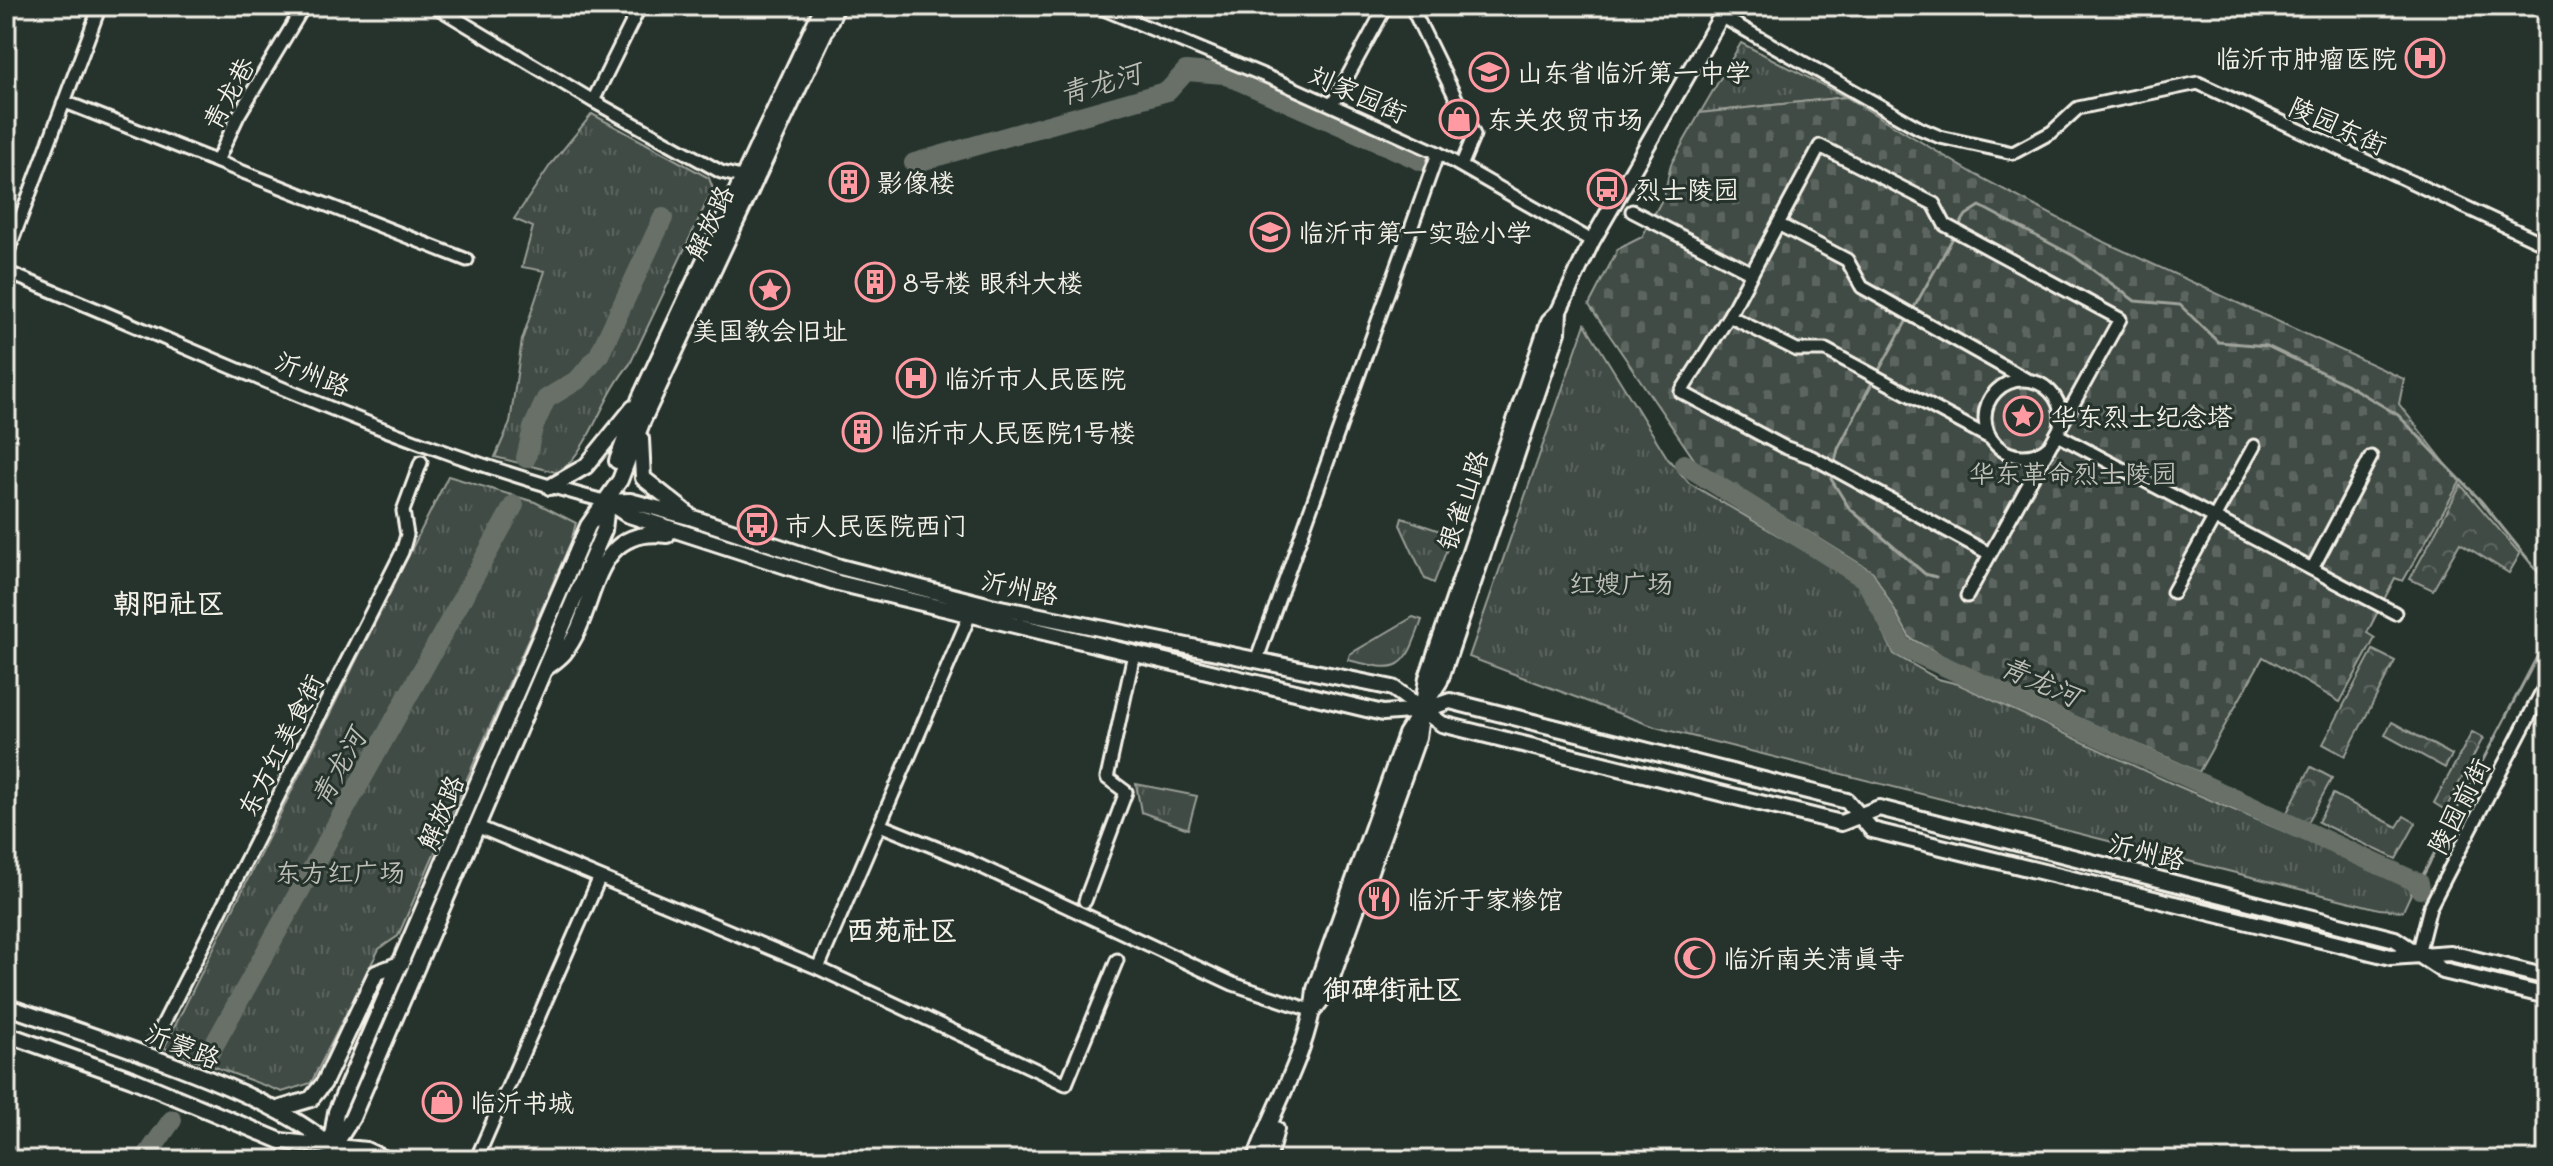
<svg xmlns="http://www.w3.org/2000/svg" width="2553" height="1166" viewBox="0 0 2553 1166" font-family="Mali,'LXGW WenKai TC',sans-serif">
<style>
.grass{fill:url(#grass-tufts);stroke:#9a9e96;stroke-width:2}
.forest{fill:url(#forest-crowns);stroke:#9a9e96;stroke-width:2}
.cemetery{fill:url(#cemetery-stones);stroke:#9a9e96;stroke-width:2}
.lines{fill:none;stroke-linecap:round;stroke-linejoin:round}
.stream{stroke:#9fa39b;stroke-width:3}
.river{stroke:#676f68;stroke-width:20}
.minor-casing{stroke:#f4f1e8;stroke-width:17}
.major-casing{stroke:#f4f1e8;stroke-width:20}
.minor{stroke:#26332d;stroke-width:11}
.major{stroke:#26332d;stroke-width:14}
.labels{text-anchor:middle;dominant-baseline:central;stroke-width:6;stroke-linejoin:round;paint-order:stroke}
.poi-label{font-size:26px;fill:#f4f1e8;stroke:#26332d;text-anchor:start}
.street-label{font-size:26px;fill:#f4f1e8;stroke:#26332d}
.park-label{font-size:26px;fill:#bebfb7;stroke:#26332d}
.water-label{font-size:28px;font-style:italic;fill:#bcbdb5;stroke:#26332d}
.neighbourhood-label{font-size:28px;font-weight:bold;fill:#f4f1e8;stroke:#26332d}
</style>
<defs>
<pattern id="grass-tufts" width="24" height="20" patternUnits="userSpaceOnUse" patternTransform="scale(2)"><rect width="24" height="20" fill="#414b45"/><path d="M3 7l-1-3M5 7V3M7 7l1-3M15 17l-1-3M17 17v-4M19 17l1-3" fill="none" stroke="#5d6560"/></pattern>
<pattern id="forest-crowns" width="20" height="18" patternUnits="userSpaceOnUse" patternTransform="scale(2)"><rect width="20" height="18" fill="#414b45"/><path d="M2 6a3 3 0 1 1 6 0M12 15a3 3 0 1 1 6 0" fill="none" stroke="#5d6560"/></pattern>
<pattern id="cemetery-stones" width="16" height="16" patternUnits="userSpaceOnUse" patternTransform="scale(2)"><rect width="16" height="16" fill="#414b45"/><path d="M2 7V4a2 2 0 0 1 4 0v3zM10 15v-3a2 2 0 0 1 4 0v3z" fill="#5d6560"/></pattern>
</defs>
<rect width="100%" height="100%" fill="#26332d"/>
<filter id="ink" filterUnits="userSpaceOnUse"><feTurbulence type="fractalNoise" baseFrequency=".0125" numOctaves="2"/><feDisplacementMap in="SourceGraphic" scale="16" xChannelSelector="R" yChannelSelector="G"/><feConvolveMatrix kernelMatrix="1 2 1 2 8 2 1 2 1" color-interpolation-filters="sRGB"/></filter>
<g filter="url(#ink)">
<path class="grass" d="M1741,43L1846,97L1700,113Z
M592,114L709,178L713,189L630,364C601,398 593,444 559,473L495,457L510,423L522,340L545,271L522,267L533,227L514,219L551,164Z
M1585,324L1668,459L1689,483L1860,583L1894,654L1938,679L1958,684L2173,784L2414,887L2403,911L2379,909L1655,727L1469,657Z
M448,476L535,502L576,523L571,542L398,936L379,949L311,1083L282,1092L164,1048Z
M1402,518L1446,533L1450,541L1434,583L1425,579L1400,525Z
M1413,617L1422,620C1404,671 1401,673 1348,660L1350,654Z
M1136,784L1197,796L1188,829L1141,812Z
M2333,794L2397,827L2404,816L2416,823L2396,859L2318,822Z"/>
<path class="forest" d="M2461,485L2520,554L2509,573L2460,543L2433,590L2410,579Z
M2373,650L2395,661L2345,756L2323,744Z
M2392,722L2452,755L2445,768L2385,735Z
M2472,732L2483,738L2445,810L2434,803Z
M2311,767L2332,778L2306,826L2285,816Z"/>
<path class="cemetery" d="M1846,97L1976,175L2100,240L2404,379L2399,404L2460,482L2403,581L2395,578L2367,633L2375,638L2340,702L2263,657L2199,772L1948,659L1910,638L1873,572L1696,462L1589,305L1618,249L1642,237L1664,196L1671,164L1700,113Z"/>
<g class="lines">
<path class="stream" d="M1957,229L1966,215L1980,206L2074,256L2135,301L2180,305L2218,342L2267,346L2346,384L2398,415L2481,501L2547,583
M1878,372L1954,236
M1834,466L1838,449L1874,379
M1832,473L1831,479L1849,508L1925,574L1936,577
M2453,817L2547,638
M2419,883L2445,833"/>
<path class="river" d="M914,163L1168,91L1186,71L1224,74L1422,161
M526,458L533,428L546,399L579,379L599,355L663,218
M1684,464L1865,579L1902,647L2419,883L2420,889
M208,1056L514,505
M144,1160L172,1120"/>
<defs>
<path id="minor" d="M435,6L593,101L721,172L741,177
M1096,6L1280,82L1438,153L1592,241
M1411,6L1474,135L1461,166
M1721,16L1919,128L1940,137L2013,153L2052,132L2078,108L2198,83L2547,245
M593,101L640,6
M65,102L467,260
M1332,105L1386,6
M217,161L238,116L304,6
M1632,211L1752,273
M1778,224L1820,146L1934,204L1945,225L2120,319L1967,596
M6,257L100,6
M6,272C205,352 399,449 608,502
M1729,316L1681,392L1784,447L1812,457L1990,554
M1985 418a38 38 0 1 1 76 0a38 38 0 1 1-76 0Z
M2058,435L2395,613
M1990,438L1826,350H1797L1729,316L1778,224L1847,260L1862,287L2027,380
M2312,569L2371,457
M2173,592L2254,446
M1257,659L1438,153
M880,825L969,861L1233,984L1313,1011
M476,826L818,968L969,617
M1085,901L1126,792L1107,778L1134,654
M2418,954L2430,907L2547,682
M818,968L1066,1084L1117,960
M154,1042L402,552L407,535L403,511L421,462
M476,1160L599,879"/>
<path id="major" d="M641,439L643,478L687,513
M617,461L640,398L823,6
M550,487L586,466L633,408
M608,502L630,501L693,518L840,567L991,606L1393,688L1442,724L1841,823L1879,808L2395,939L2443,971L2547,996
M608,502L626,514L838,583L1383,713L1424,710L1450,701L1847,801L1872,830L2391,957L2450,953L2547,977
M545,669C551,664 559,659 564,653C600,609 588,525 667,535
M6,1006C79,1033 305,1099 341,1160
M1313,1011L1326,994L1418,737L1427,678L1549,321L1559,311L1592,241L1727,6
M6,1034L132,1079L281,1141L366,1150L388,1160
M278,1109L311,1099L324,1083L376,973L402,963
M336,1143L352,1118L604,530L607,504
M328,1160L336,1112L588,526L620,480L643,420L837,6
M1255,1160C1275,1103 1310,1050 1315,989L1406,734L1440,681L1558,332L1559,311
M1268,1160L1276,1129"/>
</defs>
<use href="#minor" class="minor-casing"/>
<use href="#major" class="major-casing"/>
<use href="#minor" class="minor"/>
<use href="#major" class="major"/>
</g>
</g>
<defs>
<symbol id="hospital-ring" viewBox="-11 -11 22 22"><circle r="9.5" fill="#26332d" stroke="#ff9aa2" stroke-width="1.5"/><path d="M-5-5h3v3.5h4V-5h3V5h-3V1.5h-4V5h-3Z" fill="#ff9aa2"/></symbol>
<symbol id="school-ring" viewBox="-11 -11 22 22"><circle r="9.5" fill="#26332d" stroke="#ff9aa2" stroke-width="1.5"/><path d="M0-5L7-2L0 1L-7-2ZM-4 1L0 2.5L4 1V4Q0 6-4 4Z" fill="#ff9aa2"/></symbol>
<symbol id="shop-ring" viewBox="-11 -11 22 22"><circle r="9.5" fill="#26332d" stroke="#ff9aa2" stroke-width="1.5"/><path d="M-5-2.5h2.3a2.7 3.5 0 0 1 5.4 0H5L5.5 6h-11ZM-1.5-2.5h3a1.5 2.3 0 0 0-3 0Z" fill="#ff9aa2"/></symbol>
<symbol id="building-ring" viewBox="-11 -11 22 22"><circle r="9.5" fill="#26332d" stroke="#ff9aa2" stroke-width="1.5"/><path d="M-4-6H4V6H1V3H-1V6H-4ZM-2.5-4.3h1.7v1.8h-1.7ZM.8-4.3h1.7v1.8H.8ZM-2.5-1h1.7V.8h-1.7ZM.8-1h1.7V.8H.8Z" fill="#ff9aa2"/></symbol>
<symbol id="bus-ring" viewBox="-11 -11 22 22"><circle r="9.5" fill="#26332d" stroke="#ff9aa2" stroke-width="1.5"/><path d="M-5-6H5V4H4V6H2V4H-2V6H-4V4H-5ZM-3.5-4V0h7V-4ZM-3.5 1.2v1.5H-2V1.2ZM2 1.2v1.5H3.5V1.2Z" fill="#ff9aa2"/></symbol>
<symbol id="sight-ring" viewBox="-11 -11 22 22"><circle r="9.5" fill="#26332d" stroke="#ff9aa2" stroke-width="1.5"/><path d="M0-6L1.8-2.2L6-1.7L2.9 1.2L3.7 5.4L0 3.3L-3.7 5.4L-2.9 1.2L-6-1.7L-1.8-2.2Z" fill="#ff9aa2"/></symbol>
<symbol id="restaurant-ring" viewBox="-11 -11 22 22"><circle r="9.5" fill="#26332d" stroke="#ff9aa2" stroke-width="1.5"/><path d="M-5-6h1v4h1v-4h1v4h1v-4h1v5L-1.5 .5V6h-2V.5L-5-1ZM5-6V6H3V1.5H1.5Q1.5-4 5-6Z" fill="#ff9aa2"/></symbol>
<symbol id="mosque-ring" viewBox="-11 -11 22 22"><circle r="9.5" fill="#26332d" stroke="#ff9aa2" stroke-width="1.5"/><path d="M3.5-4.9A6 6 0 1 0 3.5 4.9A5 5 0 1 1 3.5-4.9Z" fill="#ff9aa2"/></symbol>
</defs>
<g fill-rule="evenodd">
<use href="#hospital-ring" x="2403" y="36" width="44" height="44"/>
<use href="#school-ring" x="1467" y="50" width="44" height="44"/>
<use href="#shop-ring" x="1437" y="97" width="44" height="44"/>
<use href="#building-ring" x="827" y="160" width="44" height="44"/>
<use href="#bus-ring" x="1585" y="167" width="44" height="44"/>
<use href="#school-ring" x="1248" y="210" width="44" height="44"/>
<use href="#building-ring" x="853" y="260" width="44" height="44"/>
<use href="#sight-ring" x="748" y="268" width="44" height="44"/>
<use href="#hospital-ring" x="894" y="356" width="44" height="44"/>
<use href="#sight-ring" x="2001" y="394" width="44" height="44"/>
<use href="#building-ring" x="840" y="410" width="44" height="44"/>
<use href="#bus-ring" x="735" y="503" width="44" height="44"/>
<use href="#restaurant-ring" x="1357" y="877" width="44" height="44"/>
<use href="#mosque-ring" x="1673" y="936" width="44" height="44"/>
<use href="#shop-ring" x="420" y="1080" width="44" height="44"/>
</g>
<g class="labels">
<g class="poi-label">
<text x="2397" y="58" text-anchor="end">临沂市肿瘤医院</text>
<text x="1517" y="72">山东省临沂第一中学</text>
<text x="1487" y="119">东关农贸市场</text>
<text x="877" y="182">影像楼</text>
<text x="1635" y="189">烈士陵园</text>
<text x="1298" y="232">临沂市第一实验小学</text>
<text x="903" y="282">8号楼 眼科大楼</text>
<text x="770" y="330" text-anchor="middle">美国教会旧址</text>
<text x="944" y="378">临沂市人民医院</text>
<text x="2051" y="416">华东烈士纪念塔</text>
<text x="890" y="432">临沂市人民医院1号楼</text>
<text x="785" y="525">市人民医院西门</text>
<text x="1407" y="899">临沂于家糁馆</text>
<text x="1723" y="958">临沂南关清真寺</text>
<text x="470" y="1102">临沂书城</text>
</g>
<g class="street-label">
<text transform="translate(228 93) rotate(-61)">青龙巷</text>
<text transform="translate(1358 93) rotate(24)">刘家园街</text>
<text transform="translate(2338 125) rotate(24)">陵园东街</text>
<text transform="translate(709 222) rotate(-65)">解放路</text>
<text transform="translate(313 373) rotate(22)">沂州路</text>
<text transform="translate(1462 500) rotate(-71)">银雀山路</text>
<text transform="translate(1020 587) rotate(12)">沂州路</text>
<text transform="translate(280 745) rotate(-63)">东方红美食街</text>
<text transform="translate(2458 806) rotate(-63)">陵园前街</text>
<text transform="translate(440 812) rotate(-67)">解放路</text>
<text transform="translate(2147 851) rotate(14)">沂州路</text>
<text transform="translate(183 1045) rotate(22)">沂蒙路</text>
</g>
<g class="park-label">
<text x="2073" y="473">华东革命烈士陵园</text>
<text x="1621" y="583">红嫂广场</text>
<text x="340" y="872">东方红广场</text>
</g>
<g class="water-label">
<text transform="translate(1100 82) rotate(-16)">青龙河</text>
<text transform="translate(2041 680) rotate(24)">青龙河</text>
<text transform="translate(337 767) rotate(-61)">青龙河</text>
</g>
<g class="neighbourhood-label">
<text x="169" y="602">朝阳社区</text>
<text x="902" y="929">西苑社区</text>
<text x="1393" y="988">御碑街社区</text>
</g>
</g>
<rect width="2553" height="1166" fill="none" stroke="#26332d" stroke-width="32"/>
<rect x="16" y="16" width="2521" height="1134" fill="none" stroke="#f4f1e8" stroke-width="3" filter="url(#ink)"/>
</svg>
